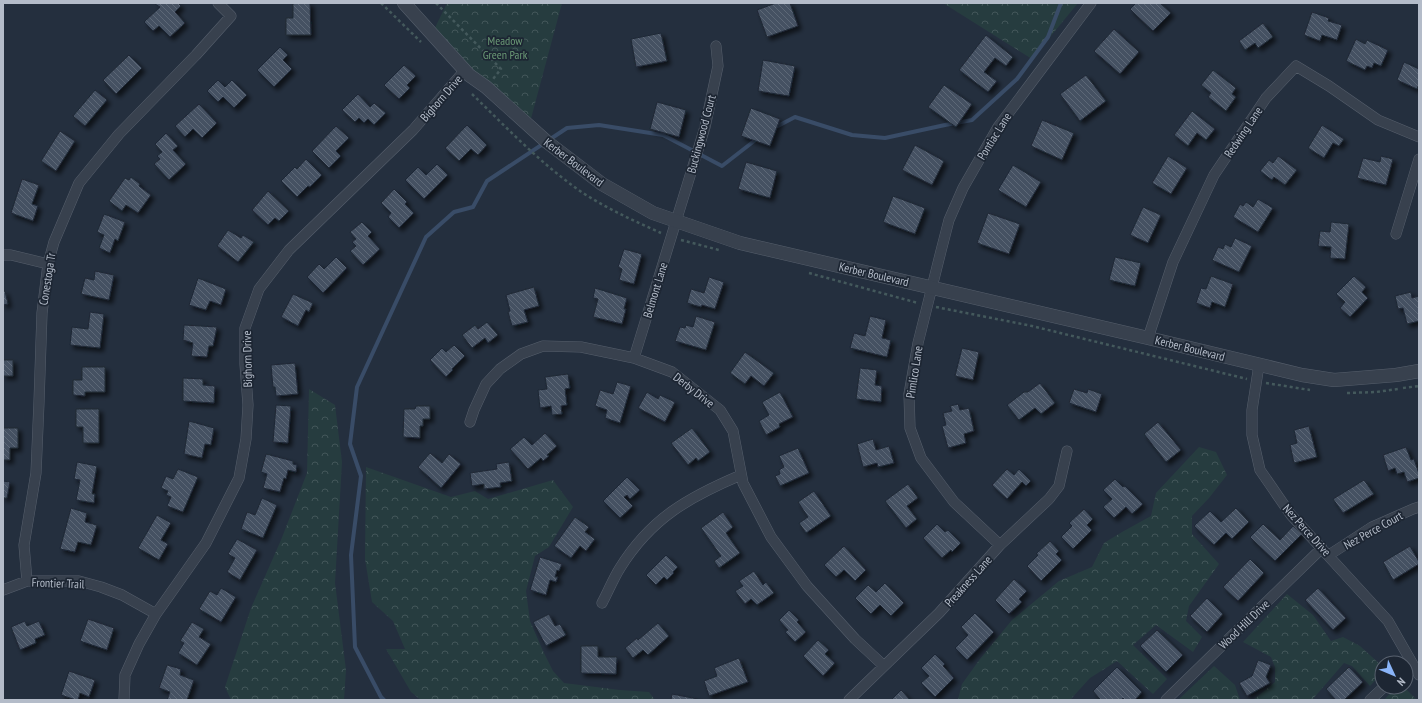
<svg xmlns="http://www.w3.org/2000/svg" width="1422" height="703" viewBox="0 0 1422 703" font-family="'PT Sans Narrow',sans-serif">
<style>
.forest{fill:url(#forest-crowns)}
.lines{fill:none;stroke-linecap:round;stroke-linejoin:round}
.stream{stroke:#394c67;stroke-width:4}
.building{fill:url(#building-back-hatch);stroke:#1f2835;filter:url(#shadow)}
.minor-casing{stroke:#565f6c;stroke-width:11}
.tertiary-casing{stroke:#565f6c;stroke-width:14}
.path{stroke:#44595c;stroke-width:2.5;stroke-dasharray:3 3;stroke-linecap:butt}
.minor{stroke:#38414e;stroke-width:10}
.tertiary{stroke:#38414e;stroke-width:13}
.labels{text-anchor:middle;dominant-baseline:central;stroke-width:3.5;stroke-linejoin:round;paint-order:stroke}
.park-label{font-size:12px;fill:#6b9a76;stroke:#1d2633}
.street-label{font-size:12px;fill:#b4bcc9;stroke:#1d2633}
</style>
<defs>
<pattern id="forest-crowns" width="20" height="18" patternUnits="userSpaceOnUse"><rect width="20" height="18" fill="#263c3f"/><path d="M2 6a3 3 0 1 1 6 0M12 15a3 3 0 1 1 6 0" fill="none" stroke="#435659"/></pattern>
<pattern id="building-back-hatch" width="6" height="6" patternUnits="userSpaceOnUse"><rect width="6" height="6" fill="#455162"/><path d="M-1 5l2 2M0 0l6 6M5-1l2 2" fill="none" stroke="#5d6877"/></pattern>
<filter id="shadow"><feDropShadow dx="3.5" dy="3.5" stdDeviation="2" flood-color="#0009"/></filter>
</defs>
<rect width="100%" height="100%" fill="#242f3e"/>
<path class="forest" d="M447,3H562L529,126L432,34Z
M943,3H1078L1032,59Z
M309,389L335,405L342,462L335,583L346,670L344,700H231L225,687L251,608L281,540L307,473Z
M1199,447L1216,452L1227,475L1209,498L1192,516V534L1219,564L1189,606L1186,621L1202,637L1193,652L1156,625L1133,645L1167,679L1153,694L1117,661L1090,678L1070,700H954L958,699L962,684L980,659L1012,620L1059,581L1092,567L1104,543L1122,532L1151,516L1156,493Z
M366,467L451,497L475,491L488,499L553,480L573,507L549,547L535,556L526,591L530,621L543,651L553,671L564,683L620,690L649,692L655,700H421L411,692L386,649H405L393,621L372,602L365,559Z
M1287,594L1313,615L1331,641L1343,637L1360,646L1382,666V673L1370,686L1352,666L1344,663L1312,700H1253L1275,682V667L1271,657L1243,642Z
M1214,666L1235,685L1240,700H1178Z
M1396,687H1404L1417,700H1384Z"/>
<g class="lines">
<path class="stream" d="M774,128L795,117L852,135L885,138L945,125L972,120L1017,79L1048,37L1061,3
M384,700L381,697L355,647L351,555L361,476L350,444L357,387L426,237L454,212L473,207L487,181L567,128L599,125L663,135L722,166L758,138"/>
</g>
<path class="building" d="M156,3H178L181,6L175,12L185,23L170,37L159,26L153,31L144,22L160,7L155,4Z
M293,3H310L311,35H286V18H293Z
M776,3H790L798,26L767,37L757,10Z
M1136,3H1160L1171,13L1153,31L1130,9Z
M1312,12L1329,18L1328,21L1342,25L1337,40L1322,35L1320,41L1304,35Z
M1263,23L1273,37L1258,48L1255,43L1245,50L1239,41Z
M1114,29L1139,52L1120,74L1094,51Z
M661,33L667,61L636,67L631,39Z
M986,35L1013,57L1006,66L995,58L984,72L997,81L988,92L959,70Z
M1356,39L1365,44L1367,40L1388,50L1381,66L1374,63L1372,68L1367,66L1365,70L1346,61Z
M280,47L288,55L283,60L292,69L274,87L257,70Z
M129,55L142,68L116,94L103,80Z
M763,60L795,66L789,96L758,91Z
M1404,62L1419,69V84L1417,89L1397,80Z
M404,65L416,76L407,85L410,88L399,99L384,85Z
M1213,70L1236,88L1232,94L1236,97L1226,111L1208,97L1211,93L1201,85Z
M1086,75L1106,101L1080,121L1060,94Z
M218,80L225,87L232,80L247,95L234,108L223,97L218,102L207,91Z
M944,85L972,104L956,127L928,107Z
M95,90L107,100L85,126L73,116Z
M358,94L370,107L374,103L386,113L374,125L368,119L364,123L359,118L355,122L342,110Z
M657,102L686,110L679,137L650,129Z
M199,104L217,123L202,138L193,129L185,137L175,126Z
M751,108L780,119L770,146L741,136Z
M1192,111L1215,129L1206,140L1197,133L1188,146L1174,135Z
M1042,120L1074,133L1062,160L1031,146Z
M467,125L487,145L478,155L471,149L459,161L445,148Z
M1322,125L1344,139L1339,146L1333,143L1324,158L1308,148Z
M336,126L349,138L336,151L341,156L329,168L312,151Z
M60,131L75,141L56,171L41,161Z
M166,133L178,146L173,150L186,164L169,180L154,164L160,159L157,156L162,152L155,144Z
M915,145L944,161L932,185L902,170Z
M1168,156L1187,168L1171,194L1152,183Z
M1278,156L1297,170L1285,185L1274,177L1272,180L1260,171L1269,160L1273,163Z
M1381,156L1393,159L1386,185L1357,178L1363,158L1380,162Z
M306,159L322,175L310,187L308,186L297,197L281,181L295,167L297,169Z
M746,162L777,171L770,198L738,189Z
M437,164L448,175L424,199L405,180L418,167L426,175Z
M1013,165L1041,182L1026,207L998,190Z
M131,177L140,184L139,186L151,195L138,213L126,205L122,211L109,201L125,178L129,180Z
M22,179L39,185L32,204L38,206L33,221L11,213Z
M394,189L407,202L405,204L414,213L399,228L388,217L391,213L381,203Z
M268,191L289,211L279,221L275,218L268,225L252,210Z
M893,196L925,208L915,234L883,222Z
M1258,199L1273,208L1258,232L1233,217L1240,204L1243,206L1246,202L1253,207Z
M1143,207L1161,215L1148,243L1130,235Z
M988,213L1020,224L1009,254L977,243Z
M104,214L125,222L118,241L115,239L110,253L99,248L104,235L97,232Z
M362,222L372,232L368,236L380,249L363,265L350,251L356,246L352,242L356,239L350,232Z
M1331,222L1349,224L1345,259L1330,258L1331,247L1318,246L1320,231L1330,232Z
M228,230L241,238L243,235L254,242L238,262L217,246Z
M1235,238L1252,246L1239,272L1212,260L1218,247L1223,249L1225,244L1231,247Z
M624,249L642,254L634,284L619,280L622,269L618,267Z
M336,257L347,268L323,293L307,277L319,264L324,269Z
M1115,257L1141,263L1135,286L1109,280Z
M95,271L114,275L109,300L81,294L85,278L94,280Z
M1211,276L1233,284L1225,307L1212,302L1210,308L1196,303L1201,288L1206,289Z
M1354,276L1366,287L1362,292L1368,298L1350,317L1340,308L1345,302L1336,294Z
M709,277L724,282L715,309L702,305L701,307L687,303L691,289L704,293Z
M198,278L226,289L221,305L210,301L206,310L189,305Z
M534,287L539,306L524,310L528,322L512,326L508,312L510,311L506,295Z
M595,288L627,298L624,309H626L622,324L593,317L598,299L593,298Z
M3,291H5L8,304L3,305Z
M1411,292L1412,298L1419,296V321L1407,324L1403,308L1398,309L1395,296Z
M293,294L313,303L309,312L306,310L298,326L281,317Z
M90,312L104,314L100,348L70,345L72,327L88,329Z
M696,316L715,322L706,350L675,341L680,327L685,328L686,325L693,327Z
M870,316L886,320L882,338L891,340L887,357L850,348L854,333L865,336Z
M487,322L498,335L488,343L485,338L472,348L462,335L475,325L478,329Z
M184,325L217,327L213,346H209L207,357L191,356L193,343L183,340Z
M454,345L465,356L452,369L453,370L446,377L430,360L442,348L446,352Z
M962,348L979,352L973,380L955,376Z
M745,352L774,373L764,386L751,376L745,384L730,373Z
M3,360H13V376H3Z
M295,363L298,394L276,396L275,387H273L271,365Z
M82,367H105V392H85V396L73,395V380H82Z
M860,368L877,370L875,385L882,386L881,402L856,399Z
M568,374L570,388L565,389L567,405L561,406L562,414L552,415L551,406L540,408L538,390L547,389L545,377Z
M183,378L203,379V385L215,386L214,403L183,401Z
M617,382L631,386L620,423L605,418L607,410L595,406L600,390L613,394Z
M1040,383L1055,403L1041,414L1035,408L1019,420L1007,405L1024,392H1028Z
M1074,389L1087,393L1088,389L1102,394L1096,412L1069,403Z
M647,392L658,399L660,395L675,402L665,422L638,408Z
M780,392L793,417L779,424L780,427L766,435L759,421L769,415L762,402Z
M958,404L960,410L969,408L974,431L964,434L966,443L948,448L942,426L946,425L943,413L952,411L950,406Z
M276,405L291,406L288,443L273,442Z
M416,406H430V419H423V426H420V438L403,437L404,409H415Z
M76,409H99V443H83V427H76Z
M189,421L214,428L211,445L205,444L202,458L184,454Z
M1158,422L1181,450L1166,462L1144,434Z
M1309,426L1317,457L1294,463L1290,445L1297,443L1294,430Z
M3,428H18V448H10V460H3Z
M692,428L710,452L698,461L696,458L688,465L671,443Z
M545,433L557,446L547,455L549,456L543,461L541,458L528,469L510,449L524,437L532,445Z
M873,439L876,450L889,446L894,463L878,467L877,463L863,467L857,444Z
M1406,447L1411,460L1414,459L1419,474V478L1407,482L1404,472L1397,474L1395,468L1388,471L1383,455Z
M798,448L809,473L780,486L775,476L780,474L779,470L784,467L779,456Z
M430,453L442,463L449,454L461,464L441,488L418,467Z
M266,454L293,461V464L297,465L296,472L288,470L286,479L284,478L280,492L263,488L267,474L261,472Z
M77,462L97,466L92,494H95L94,503L76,500L80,480L74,479Z
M509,462L512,481L500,483L501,487L484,489V484L472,486L470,473L497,469L496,464Z
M178,469L198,477L183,512L167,506L171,497L166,495L168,491L161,488L166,476L173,479Z
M1007,469L1014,475L1019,469L1031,481L1026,486L1022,482L1007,499L992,485Z
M627,477L640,490L630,499L627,495L624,497L633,506L620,518L603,501Z
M1115,479L1123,487L1125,486L1143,504L1132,514L1126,507L1114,518L1103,507L1112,499L1103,490Z
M1364,480L1374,494L1343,513L1333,499Z
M3,481L10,482L7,498H3Z
M908,484L918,498L907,506L917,519L906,528L885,501Z
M814,491L831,516L806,533L799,523L808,517L798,502Z
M262,498L277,505L263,538L241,529L247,512L255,515Z
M71,508L87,513L85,522L97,525L91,545L78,542L75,552L60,549Z
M1236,508L1249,522L1232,539L1226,533L1214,545L1194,526L1210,511L1221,522Z
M1084,509L1093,519L1087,525L1092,530L1073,549L1061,537L1072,526L1069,523Z
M723,512L733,527L726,533L740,553L719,568L714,561L721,556L701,528Z
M157,515L171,523L161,540L168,544L159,560L138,548Z
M575,517L589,527L585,532L595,539L586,551L580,546L571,558L554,546Z
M937,524L945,532L948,530L961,543L952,552L951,550L942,558L923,538Z
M1263,524L1280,540L1293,526L1302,534L1275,561L1250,537Z
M237,539L257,550L240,580L227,572L235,558L228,554Z
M1050,541L1059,551L1056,554L1062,560L1041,581L1027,566L1038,555L1036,554Z
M844,546L866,570L855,581L844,570L836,577L824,565Z
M1410,546L1419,562V564L1393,580L1383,562Z
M666,555L678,567L673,572L674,573L667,580L664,577L656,585L646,575Z
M540,557L562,564L559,571L557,570L555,577H558L556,582L550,580L546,595L530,590Z
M1250,559L1264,573L1238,601L1223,587Z
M754,571L763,585L766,582L774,593L757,605L751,599L745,604L735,591L743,586L739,581Z
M1014,579L1027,591L1019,599L1022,602L1009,614L995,600Z
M885,583L904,603L891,616L880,605L871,614L855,598L868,585L876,592Z
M221,588L236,597L221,622L199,609L210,591L217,595Z
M1318,588L1346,618L1333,630L1305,600Z
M1207,598L1223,614L1207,632L1190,616Z
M789,610L799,620L797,622L806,632L795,642L785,632L788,630L779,620Z
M975,613L994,632L967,660L955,648L968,635L961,627Z
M549,614L555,626L560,624L566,635L546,646L533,622Z
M88,619L114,628L107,650L80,641Z
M25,621L27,626L39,621L45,635L35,639L36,643L20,650L11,627Z
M192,622L204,629L199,637L211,644L197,665L178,653L184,643L180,641Z
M658,623L669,636L648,655L643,650L633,658L625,648L637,638L638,640Z
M1157,630L1183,655L1166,672L1140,646Z
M818,640L829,650L825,654L835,663L823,676L803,656Z
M581,646H598V657H617L616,674L581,673Z
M935,654L945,664L943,666L954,678L935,697L921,683L929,676L921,668Z
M739,658L748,682L709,696L704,681L717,676L714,668Z
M1258,660L1271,665L1266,677L1270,683L1247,696L1239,683L1252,676Z
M167,665L181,669L180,675L194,680L187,700H167L170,692L159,688Z
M1117,667L1142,692L1135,700H1125L1123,698L1121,700H1101L1093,691Z
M1349,667L1363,682L1344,700H1336L1326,689Z
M69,671L95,680L89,697L80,693L78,700H76L61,695Z
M901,690L910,700H891Z
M672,694L698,699V700H671Z"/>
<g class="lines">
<defs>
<path id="minor" d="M1396,234L1419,159
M3,255H11L48,264
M1148,338L1173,262L1214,175L1266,98L1296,66L1329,86L1378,120L1419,137
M634,358L705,127L718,66L716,46
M1259,365L1252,410V435L1260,470L1291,515L1388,621L1419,675
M470,422L474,410L486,384L500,369L521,354L543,346L581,347L634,358L672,372L720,410L733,431L743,483L771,537L807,586L855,639L884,666
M1000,545L954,502L921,458L910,428L909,394L918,343L941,251L949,220L963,188L998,127L1091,3
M1329,555L1372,527L1413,509L1419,507
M27,581L24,545L36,473L39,402L42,313L48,264L54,242L79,183L119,134L196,55L231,16L218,3
M3,590L27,581H79L101,587L122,595L156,614
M602,603C608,592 613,579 620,568C651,518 689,497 741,475
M124,700L125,675L139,644L156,614L206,543L239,478L246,439L248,405L245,364V328L259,289L289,250L413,130L465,70
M849,700L939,613L1000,545L1049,499L1059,486L1067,451
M1166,700L1322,548
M1370,700L1384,687"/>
<path id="tertiary" d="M404,3L469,75L486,87L547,142L602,184L653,213L740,243L1148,338L1302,375L1334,380L1396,375L1419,371"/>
</defs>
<use href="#minor" class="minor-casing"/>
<use href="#tertiary" class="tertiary-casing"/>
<path class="path" d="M381,3L421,42
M436,3L501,69L493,79
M472,94C507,128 542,165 583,193C608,209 634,221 661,233
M681,240L719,250
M809,273L918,303
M936,307L1032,326L1247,379
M1266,383L1310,390
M1403,388L1419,386
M1347,393L1376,392L1398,389"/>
<use href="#minor" class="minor"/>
<use href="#tertiary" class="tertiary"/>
</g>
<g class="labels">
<g class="park-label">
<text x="505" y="40">Meadow<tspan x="505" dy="14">Green Park</tspan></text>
</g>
<g class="street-label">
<text transform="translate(441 98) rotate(-49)">Bighorn Drive</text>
<text transform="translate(1243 132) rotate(-56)">Redwing Lane</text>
<text transform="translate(701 134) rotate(-75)">Buckingwood Court</text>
<text transform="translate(994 136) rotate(-58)">Pontiac Lane</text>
<text transform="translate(574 162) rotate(37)">Kerber Boulevard</text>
<text transform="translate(874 274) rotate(13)">Kerber Boulevard</text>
<text transform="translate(47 279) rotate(-81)">Conestoga Tr</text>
<text transform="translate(655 290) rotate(-73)">Belmont Lane</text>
<text transform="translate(1190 348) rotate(14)">Kerber Boulevard</text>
<text transform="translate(247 359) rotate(-91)">Bighorn Drive</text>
<text transform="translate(914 372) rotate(-81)">Pimlico Lane</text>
<text transform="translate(694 390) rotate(38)">Derby Drive</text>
<text transform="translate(1307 530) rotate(48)">Nez Perce Drive</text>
<text transform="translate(1373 530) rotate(-29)">Nez Perce Court</text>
<text transform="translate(968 581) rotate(-48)">Preakness Lane</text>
<text transform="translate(58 583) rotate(2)">Frontier Trail</text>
<text transform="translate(1244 624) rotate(-44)">Wood Hill Drive</text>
</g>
</g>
<rect width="1422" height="703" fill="none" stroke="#b4bcc9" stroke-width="8"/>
<g transform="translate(1394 675) rotate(134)"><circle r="19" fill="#1d2633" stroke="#59626f"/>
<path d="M0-3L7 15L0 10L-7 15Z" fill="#8ab4f8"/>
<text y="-6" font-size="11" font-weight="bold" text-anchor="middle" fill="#b4bcc9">N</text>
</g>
</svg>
